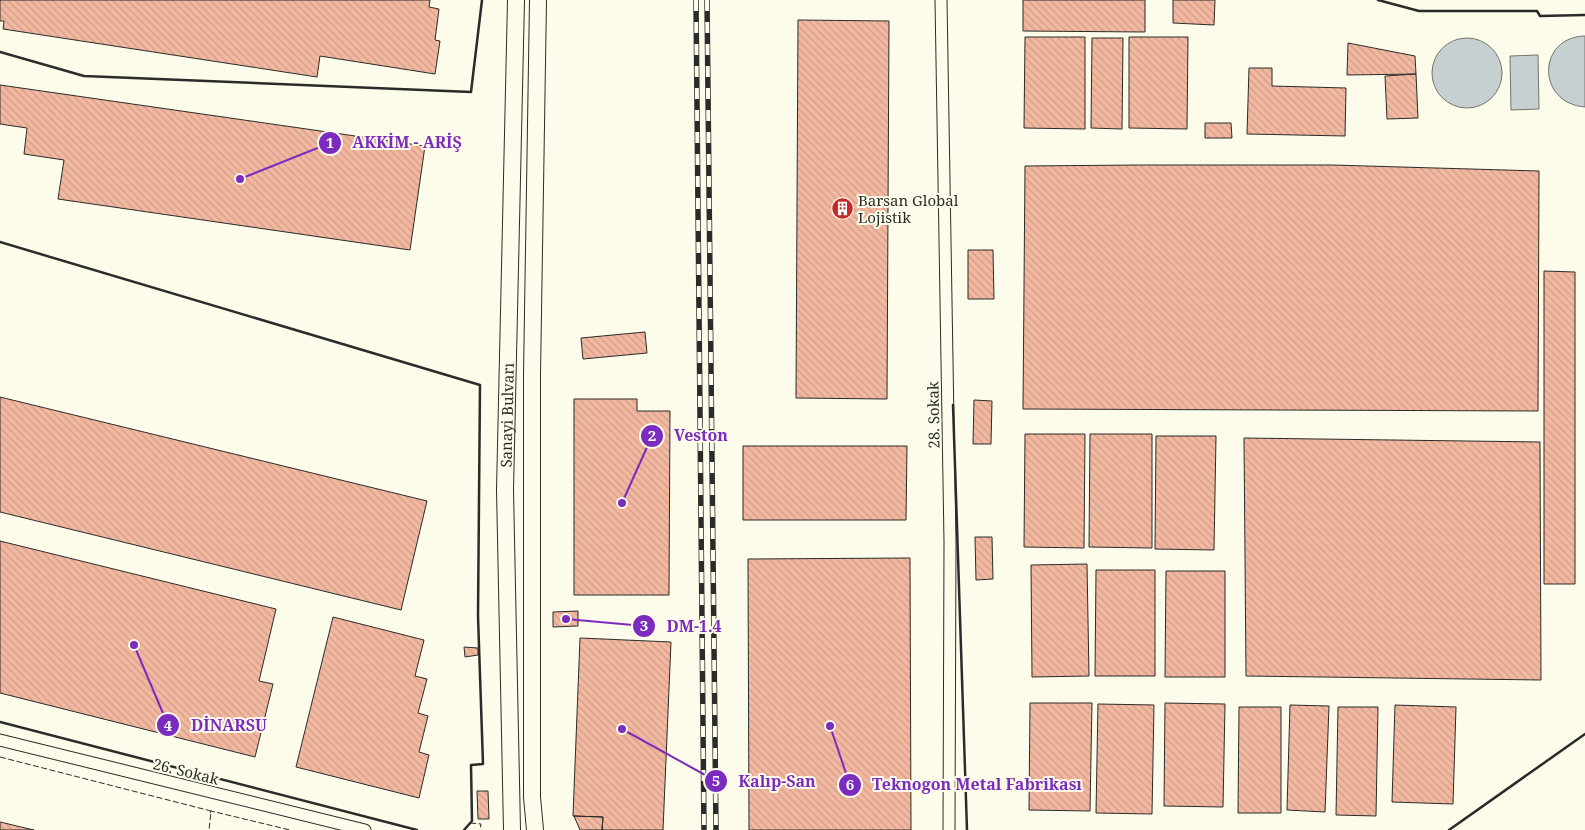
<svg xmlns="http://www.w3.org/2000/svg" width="1585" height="830" viewBox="0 0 1585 830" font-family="'Noto Serif',serif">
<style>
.water{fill:#c7d0d0;stroke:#74746e}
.building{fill:url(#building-back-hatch);stroke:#2b2b2b}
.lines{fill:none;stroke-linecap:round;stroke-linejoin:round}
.street-casing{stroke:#2b2b2b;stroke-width:13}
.secondary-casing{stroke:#2b2b2b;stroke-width:18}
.street{stroke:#fdfbea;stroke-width:11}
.secondary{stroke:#fdfbea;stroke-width:16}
.rail-casing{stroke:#2b2b2b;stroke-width:5.5}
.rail{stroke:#fdfbea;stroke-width:4;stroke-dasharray:11;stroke-linecap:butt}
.fence{stroke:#2b2b2b;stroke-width:1;stroke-dasharray:6 2.5;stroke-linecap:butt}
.wall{stroke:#2b2b2b;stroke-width:2.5}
.labels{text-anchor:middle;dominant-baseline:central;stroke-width:4;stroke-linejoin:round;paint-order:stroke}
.poi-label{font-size:15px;fill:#2b2b2b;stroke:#fdfbea;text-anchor:start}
.street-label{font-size:15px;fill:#2b2b2b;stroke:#fdfbea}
.leader{fill:none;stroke:#7b2cbf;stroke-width:2}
.callout-dot{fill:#7b2cbf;stroke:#fdfbea;stroke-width:2}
.mark-label{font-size:15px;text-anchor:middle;font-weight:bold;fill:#fff}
.callout-label{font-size:16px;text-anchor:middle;font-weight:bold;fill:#7b2cbf;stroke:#fdfbea;stroke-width:4;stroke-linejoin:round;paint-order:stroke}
</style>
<defs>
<pattern id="building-back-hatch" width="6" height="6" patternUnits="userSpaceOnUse" patternTransform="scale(1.25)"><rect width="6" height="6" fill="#f2b8a0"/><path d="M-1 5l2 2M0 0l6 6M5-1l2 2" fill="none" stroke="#d09e8a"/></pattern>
</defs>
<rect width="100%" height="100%" fill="#fdfbea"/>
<path class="water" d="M1585,36V107C1536,103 1537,37 1585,36Z
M1432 73a35 35 0 1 1 70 0a35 35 0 1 1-70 0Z
M1538,55L1539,109L1511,110L1510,56Z"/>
<path class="building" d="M0,0H430L429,7L439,9L435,40L440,41L435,74L320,56L317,77L3,29L4,21H0Z
M1023,0H1145V32L1023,31Z
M1173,0H1215L1214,25L1173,23Z
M798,20L889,21L887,399L796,398Z
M1025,37H1085V129L1024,128Z
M1129,37H1188L1187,129L1129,128Z
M1092,38H1123L1122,129L1091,128Z
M1348,43L1415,56L1416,74L1347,75Z
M1249,68H1272V86L1346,88L1345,136L1247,134Z
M1416,74L1418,118L1387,119L1385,76Z
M0,85L425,146L410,250L58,199L64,160L24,154L27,128L0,124Z
M1205,123H1231L1232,138H1205Z
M1139,165H1332L1539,171L1538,411L1023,409L1025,166Z
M968,250H993L994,299H968Z
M1544,271L1575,272V584H1544Z
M645,332L647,353L583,359L581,338Z
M0,397L427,501L401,610L0,512Z
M574,399H637V411H670L669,595H574Z
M974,400L992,401L991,444H973Z
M1025,434H1085L1084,548L1024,547Z
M1090,434H1152V548L1089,547Z
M1156,436H1216L1214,550L1155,549Z
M1244,438L1540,442L1541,680L1246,676Z
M743,446H907L906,520H743Z
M975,537H992L993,579L976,580Z
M0,541L276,609L259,681L273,684L255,757L0,693Z
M910,558L911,830H749L748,559Z
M1087,564L1089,676L1032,677L1031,565Z
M1096,570H1155V676H1095Z
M1166,571H1225V677H1165Z
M578,611V626L553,627V612Z
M333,617L424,640L415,676L427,679L418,713L428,716L419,752L429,755L419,798L296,767Z
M580,638L671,642L663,830H602L603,817L573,816Z
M464,647L478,648V655L465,657Z
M1030,703H1092L1090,811L1029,810Z
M1165,703L1225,704L1223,807L1164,806Z
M1098,704L1154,705L1152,814L1096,813Z
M1290,705L1329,706L1325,812L1287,810Z
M1395,705L1456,707L1453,804L1392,802Z
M1239,707H1281V813H1238Z
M1338,707H1378L1376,816L1336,815Z
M477,791H488L489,819H478Z
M574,816L603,817L602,830H580Z
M0,822L34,830H0Z"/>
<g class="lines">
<defs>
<path id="street" d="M941,0L950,542L949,830
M0,740L365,830"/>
<g id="secondary">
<path id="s1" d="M512,830L505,490L516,0"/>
<path d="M535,830L532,797V375L538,0"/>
</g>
</defs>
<use href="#street" class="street-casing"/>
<use href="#secondary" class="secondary-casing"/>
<use href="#street" class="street"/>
<use href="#secondary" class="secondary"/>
<defs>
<path id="rail" d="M696,0L704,830
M707,0L716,830"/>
</defs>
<use href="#rail" class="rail-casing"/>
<use href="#rail" class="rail"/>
<path class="fence" d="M0,757L211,811L209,830
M210,813L211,811L290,830
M470,823L481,824L480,830"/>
<path class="wall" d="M1378,0L1419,11H1537L1540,16L1585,15
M0,52L84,76L471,92L482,0
M0,242L480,385L478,616L483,764L471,765L472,821L464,830
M953,405L967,830
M0,722L417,830
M1449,830L1585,734"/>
</g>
<defs>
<symbol id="building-disc" viewBox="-11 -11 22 22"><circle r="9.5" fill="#c62828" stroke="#fdfbea"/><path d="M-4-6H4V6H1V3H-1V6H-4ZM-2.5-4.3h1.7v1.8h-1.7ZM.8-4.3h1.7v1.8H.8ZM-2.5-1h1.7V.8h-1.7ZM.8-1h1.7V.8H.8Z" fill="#fff"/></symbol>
</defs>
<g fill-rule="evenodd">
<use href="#building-disc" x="830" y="196" width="25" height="25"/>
</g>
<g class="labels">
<g class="poi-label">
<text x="858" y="200">Barsan Global<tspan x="858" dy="17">Lojistik</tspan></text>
</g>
<g class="street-label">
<text stroke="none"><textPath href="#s1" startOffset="415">Sanayi Bulvarı</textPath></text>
<text transform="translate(933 415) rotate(-91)">28. Sokak</text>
<text transform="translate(186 771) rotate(14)">26. Sokak</text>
</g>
</g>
<path class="leader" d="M240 179L330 143M622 503L652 436M566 619L644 626M134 645L168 725M622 729L716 781M830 726L850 785"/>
<g class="callout-dot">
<circle cx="240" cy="179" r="5"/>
<circle cx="622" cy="503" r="5"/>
<circle cx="566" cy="619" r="5"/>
<circle cx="134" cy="645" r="5"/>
<circle cx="622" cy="729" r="5"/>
<circle cx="830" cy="726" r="5"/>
<circle cx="330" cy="143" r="12"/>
<circle cx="652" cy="436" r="12"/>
<circle cx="644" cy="626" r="12"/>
<circle cx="168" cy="725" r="12"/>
<circle cx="716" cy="781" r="12"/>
<circle cx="850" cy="785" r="12"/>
</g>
<g class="mark-label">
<text x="330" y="148">1</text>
<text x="652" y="441">2</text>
<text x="644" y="631">3</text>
<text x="168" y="731">4</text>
<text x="716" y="786">5</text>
<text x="850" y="790">6</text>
</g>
<g class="callout-label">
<text x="407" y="148">AKKİM - ARİŞ</text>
<text x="701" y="441">Veston</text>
<text x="694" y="632">DM-1.4</text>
<text x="229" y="731">DİNARSU</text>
<text x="777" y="787">Kalıp-San</text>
<text x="977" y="790">Teknogon Metal Fabrikası</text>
</g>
</svg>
